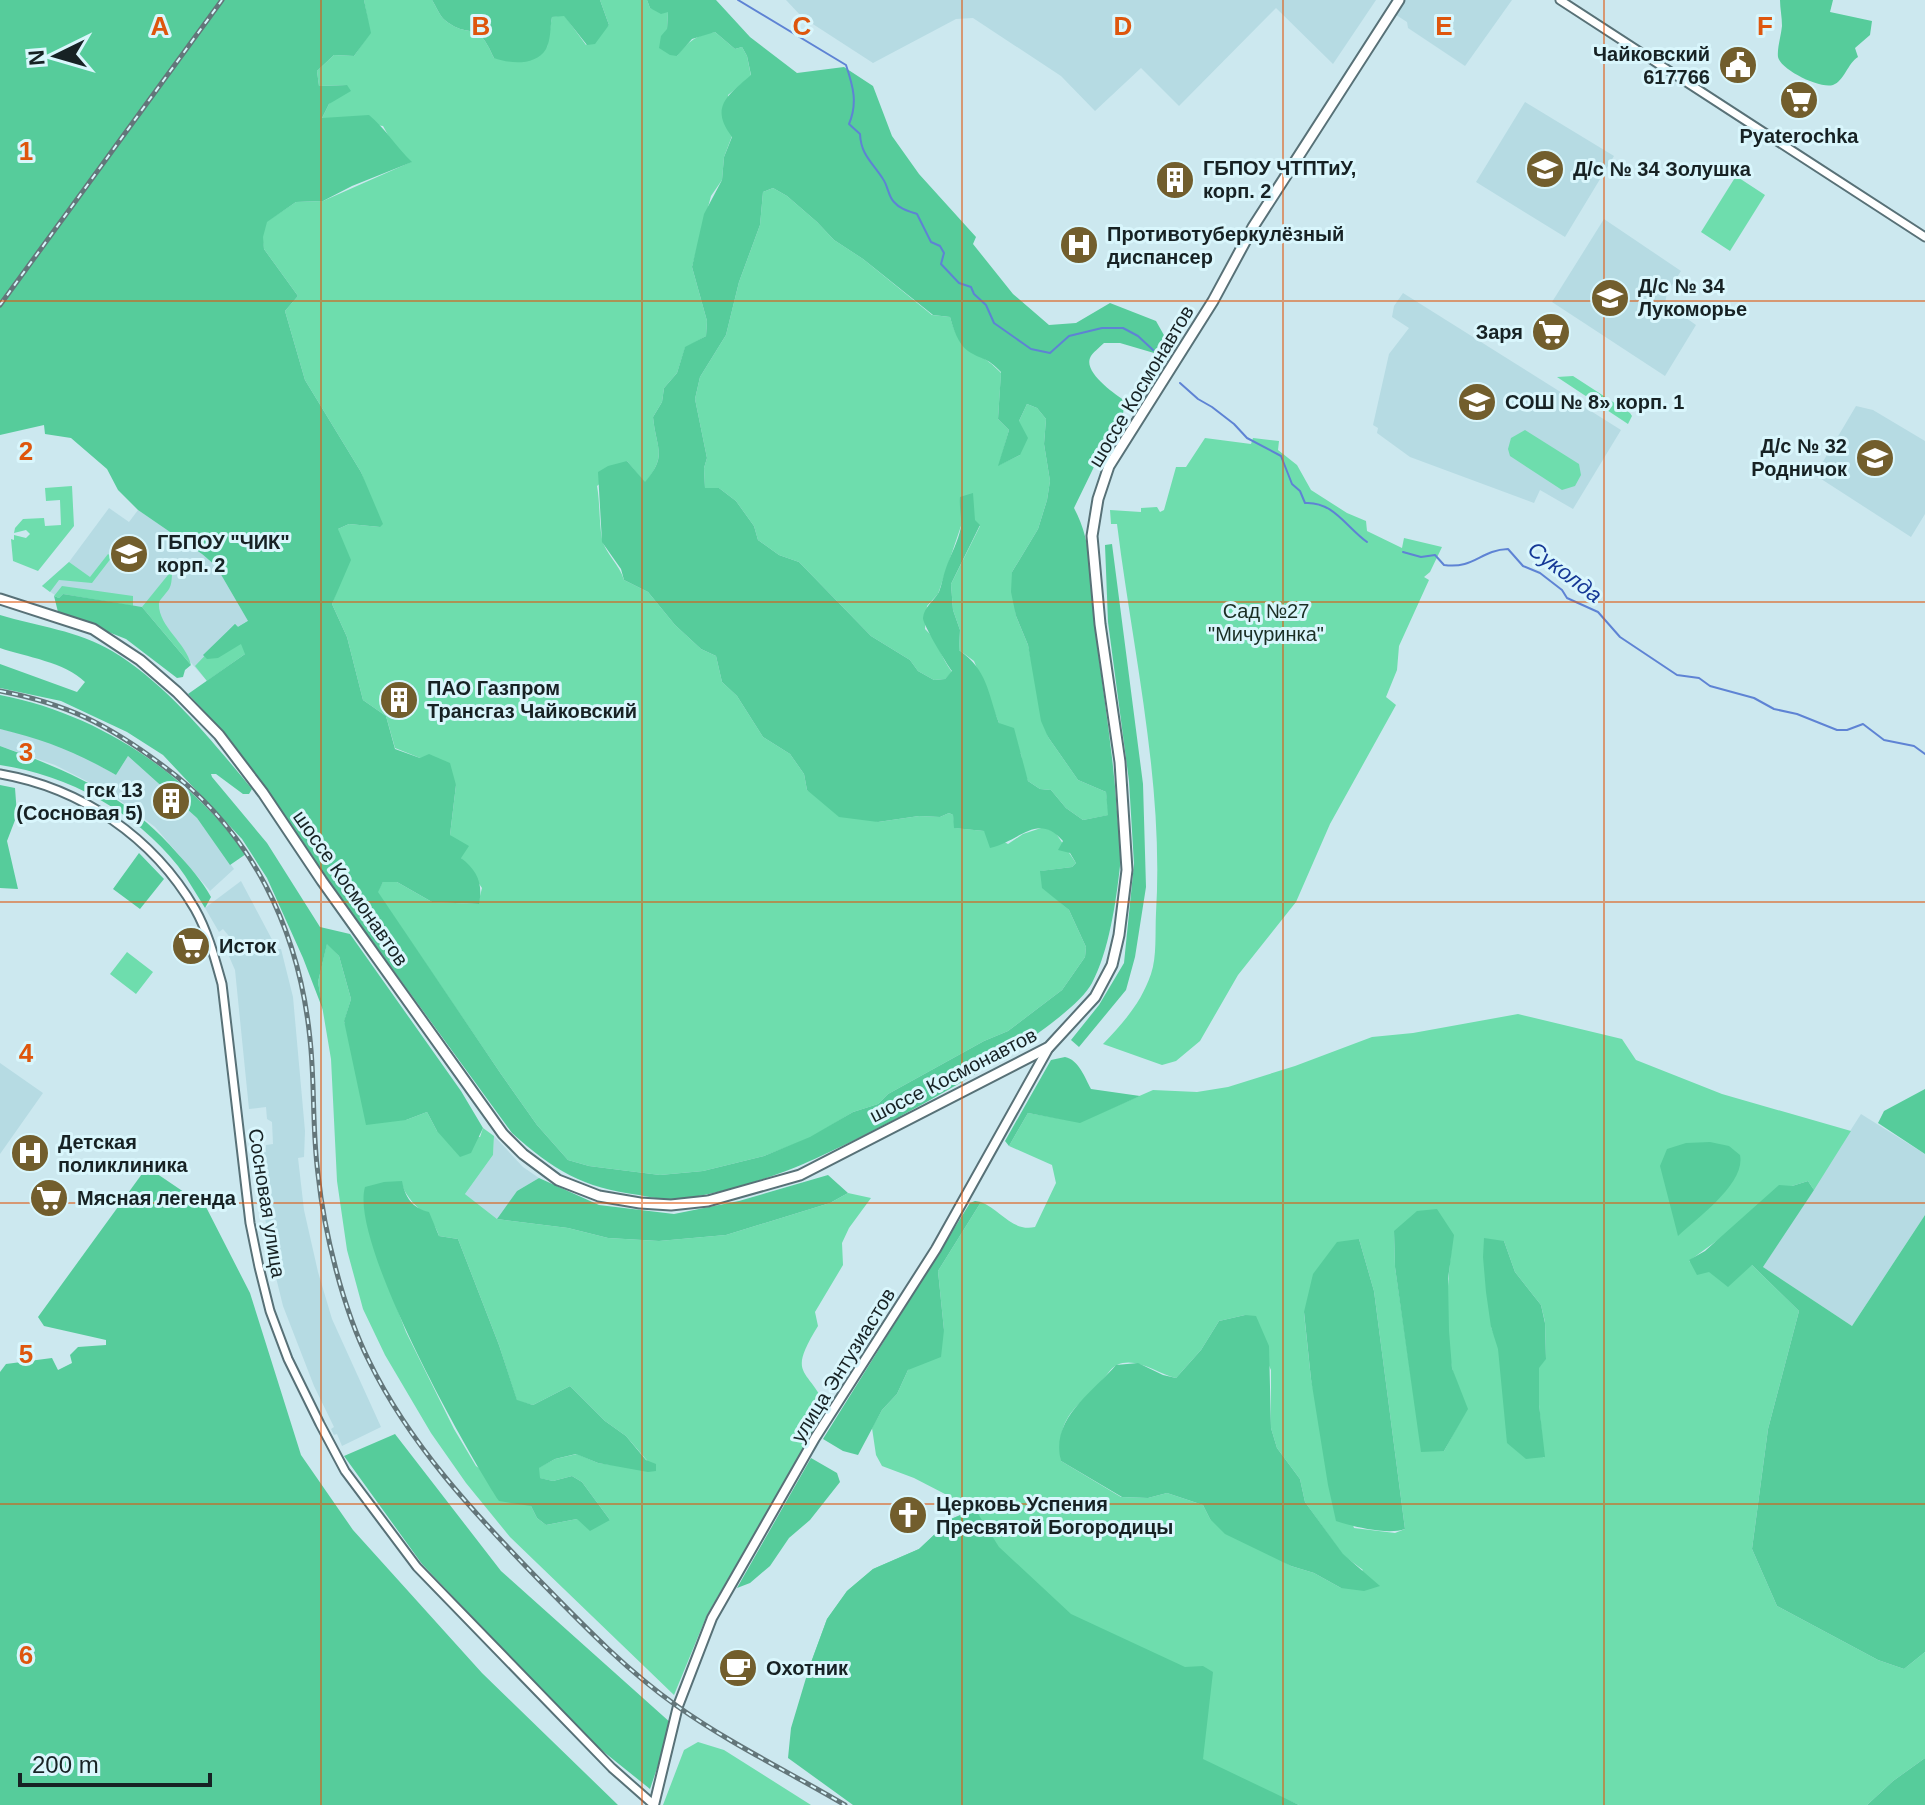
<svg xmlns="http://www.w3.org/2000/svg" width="1925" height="1805" viewBox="0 0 1925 1805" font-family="Arial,sans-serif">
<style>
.built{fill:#b6dbe3}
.green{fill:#6eddad;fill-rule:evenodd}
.forest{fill:#56cc9b;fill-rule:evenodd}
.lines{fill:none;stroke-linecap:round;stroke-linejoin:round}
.stream{stroke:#5e83d4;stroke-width:2}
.tertiary-casing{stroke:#587177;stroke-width:11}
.secondary-casing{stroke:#587177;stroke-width:12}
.primary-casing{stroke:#587177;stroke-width:13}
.tertiary{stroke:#fff;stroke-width:7}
.secondary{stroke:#fff;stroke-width:8}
.primary{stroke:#fff;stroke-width:9}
.rail-casing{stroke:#63767a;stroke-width:5}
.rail{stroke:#d9f6fc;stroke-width:2;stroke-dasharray:6;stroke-linecap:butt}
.grid{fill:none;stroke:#de560d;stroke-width:2;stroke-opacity:0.55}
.labels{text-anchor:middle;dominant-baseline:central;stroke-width:6;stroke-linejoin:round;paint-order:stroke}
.poi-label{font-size:20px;font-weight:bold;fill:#172224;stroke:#d9f6fc;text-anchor:start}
.street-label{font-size:20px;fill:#172224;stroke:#d9f6fc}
.park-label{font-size:20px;fill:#1a2e24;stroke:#d9f6fc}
.water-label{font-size:22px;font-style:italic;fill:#153896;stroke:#d9f6fc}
.grid-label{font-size:26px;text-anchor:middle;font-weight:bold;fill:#de560d;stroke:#d9f6fc;stroke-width:6;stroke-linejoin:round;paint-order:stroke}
</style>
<rect width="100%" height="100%" fill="#cce8ef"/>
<path class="built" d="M786,0H1376L1333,64L1276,8L1179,106L1141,68L1095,111L1061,76L973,18L956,19L873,63L802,17Z
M1401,0H1512L1465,66L1408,28L1407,22L1393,13Z
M1525,102L1614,156L1565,237L1476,182Z
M1604,219L1681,271L1667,293L1665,303L1696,325L1665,376L1552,302Z
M1403,293L1621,430L1573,509L1540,490L1534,503L1410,457L1377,433L1378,428L1373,425L1389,354L1409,328L1392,317L1394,306Z
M1856,406L1873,410L1925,441V514L1911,537L1815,475Z
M109,508L129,522L138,510L202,554L216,566L248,621L207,681L142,607L59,598L42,586L69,562Z
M0,729L35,737L76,752L116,775L128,756L197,818L234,869L210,891L155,827L110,793L55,765L0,746Z
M241,881L277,949H281L293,997L305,1131L304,1157L298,1158L304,1210L318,1272L332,1319L381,1427L342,1446L337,1434L334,1435L331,1429L334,1427L314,1386L283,1306L271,1257L256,1157L255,1154L266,1152V1145L273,1144L272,1122L267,1119L266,1107L249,1109L235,970L224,945L233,941L223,929L219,932L205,908Z
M0,1063L43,1093L0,1154Z
M1861,1114L1925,1154V1215L1852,1326L1763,1267Z
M494,1136L523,1167L539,1178L517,1191L497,1219L465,1194L493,1155Z"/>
<path class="green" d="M364,0H432C436,6 440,17 446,21C470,40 477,18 494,58L547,47L552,17L564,15L586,45L609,25L600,0H647L650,8L668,12L667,29L677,56C687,42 698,34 715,32L735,49L742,47L747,56L751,76L728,95L732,136L724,157L722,180L711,196L692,267L707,321L706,336L685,348L677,373L664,388L662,402L653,417C656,449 668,454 645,483L627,461L597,486C600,503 599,522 602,539C605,553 620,565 624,580L648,592L675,625L701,649L716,656L722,682L737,696L763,737L790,754L804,774L807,790L878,822L919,816L940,817L949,813L953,815L955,828L984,831L1008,844L1023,834L1044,827L1055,832L1076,863L1072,867L1041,871L1046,890L1069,910L1086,947L1085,957L1062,990L1008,1031L984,1041L888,1094L878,1104L853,1112L810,1138L764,1156L703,1171L660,1175L589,1166L568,1160L537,1125L501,1074L377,892L383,882H397L432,902L478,904L482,888L461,858L450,835L456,785L420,758L395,748L386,716L363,700L347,637L332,604L340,582L338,529L349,524L380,527L361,472L305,380L285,311L298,296L264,249L262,236L266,222L296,202L323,201L411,162L394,146L383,126L322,118L329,104L347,85L319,86L317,71L334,55L354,56L370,33Z
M1736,176L1765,195L1730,251L1701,232Z
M773,188L787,196L817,222L834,240L863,259L932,315L950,317C962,359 977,346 1001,373L998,419L1009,430L999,465L1020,455L1019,421L1027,404L1037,408L1046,419L1044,444L1050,481L1047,500L1038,529L1012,572L1016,616L1028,645L1048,737L1078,780L1106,792L1109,815L1083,820L1066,808L1051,790L1040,789L1028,781L1023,769L1021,754L999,723L974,661L959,650L960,630L953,610L951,584L980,526L962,523L938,594L927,606L925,629C938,640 941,658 952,672L945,679L934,680L918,671L910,660L871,636L799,562L779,555L758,540L754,526L736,501L719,488H705L704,468L707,458L695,399L700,377L726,335L739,282L760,225L763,192Z
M1573,376L1630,413L1632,416L1628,424L1557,377Z
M1525,430L1579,464L1581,475L1575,486L1562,490L1510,456L1508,449L1511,438Z
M1205,438L1251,444L1253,438L1279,441L1278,450L1297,465L1311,490L1347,513L1366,521L1367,531L1402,548L1404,538L1442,547L1430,572L1424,577L1429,580L1399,646L1397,670L1386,697L1396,705L1330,824L1296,902L1238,975L1200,1041L1176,1061L1162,1065L1103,1044C1124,1022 1141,1003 1151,974C1157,957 1155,932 1156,913C1164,783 1133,653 1117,524H1111L1110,510L1141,512V508L1157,507L1160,512L1164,510L1176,467H1186Z
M72,486L74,526L38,571L13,561L11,539L14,540V535L26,538L30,534L26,530L14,533L15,528L23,519L44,518L45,526L61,525L60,500L46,501L45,488Z
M108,554L112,557L92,583L59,580L50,592L42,586L69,562L90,577Z
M172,570C172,591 169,588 159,602C157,626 186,642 191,665L142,607Z
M62,586L133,596V606L63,594L59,598L54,596Z
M248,621L245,654L207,681L195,666L235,624L238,627Z
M327,943L339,956L351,999L344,1022L406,1120L427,1112L437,1131L480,1137L483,1128L494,1136L493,1155L465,1194L497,1219L568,1228L608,1238L659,1241L726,1235L830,1203L848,1193L871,1198L849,1228L842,1243L843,1265L815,1312L818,1326C786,1378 808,1366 827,1409L707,1615L674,1695L510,1537L466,1483L431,1433L385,1355L363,1309L347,1250L337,1181L331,1059L318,982ZM401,1181C408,1208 432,1212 439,1236L458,1239L499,1345L517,1401L533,1405L570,1386L605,1421L626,1436L656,1471L598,1463L577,1454L555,1459L538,1468L539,1478L553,1481L572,1476L582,1482L610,1520L577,1519L546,1525L537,1518L531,1506L476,1466L454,1429L406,1332L375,1251Z
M127,952L153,972L136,994L110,974Z
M1518,1014L1622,1039L1636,1060L1722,1094L1851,1131L1814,1190L1808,1181L1792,1186L1689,1261L1709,1272L1752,1265L1799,1311L1768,1429L1752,1549L1777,1606L1878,1660L1904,1669L1925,1652V1758L1893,1781L1867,1805H1299L1253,1785L809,1668L827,1619L847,1591L873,1569L919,1549L951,1519L974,1509L914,1478L882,1466L876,1455L872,1428L882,1410L897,1394L908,1370L944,1330L938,1271L981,1202C1001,1210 1012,1232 1035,1227L1056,1183L1052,1165L1009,1146L1028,1113L1080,1122L1153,1090L1197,1092L1228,1087L1295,1066L1372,1037L1413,1033ZM1394,1231L1453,1235C1448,1277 1443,1325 1452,1368C1455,1381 1463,1396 1467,1409L1444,1451H1422L1395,1267ZM1359,1239L1374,1291L1405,1529L1395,1533L1354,1528L1318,1411L1311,1379L1304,1313ZM1504,1241L1515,1272L1541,1305L1545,1322L1546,1358L1539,1367V1404L1544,1458L1491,1327ZM1245,1315L1271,1370V1428L1277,1448L1300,1479L1305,1502L1343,1555L1363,1570L1341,1588L1314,1573L1291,1566L1210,1519L1203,1505L1167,1493L1148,1498L1121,1497L1061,1461C1057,1417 1073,1411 1100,1383C1105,1378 1111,1367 1117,1365C1136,1356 1158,1374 1176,1378L1201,1350L1219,1321Z
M698,1742L724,1750L811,1805H663L684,1750Z"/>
<path class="forest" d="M0,0H364L371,33L354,56L334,55L317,71L319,86L347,85L351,91L329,104L322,118L369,115C386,129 396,147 412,162L352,186L323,201L296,202L267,222L263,237L264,249L298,296L285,311L305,380L361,472L383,524L380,527L349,524L338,529L351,560L332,604L347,637L363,700L386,716L395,749L420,758L429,754L450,763L456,785L450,835L469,846L461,858C478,871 483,884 479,904L432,902L397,882H383L378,892L501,1074L537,1125L568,1160L589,1166L660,1175L703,1171L764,1156L810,1137L853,1112L878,1104L888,1094L984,1041L1008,1031L1062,990L1085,957L1086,947L1069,910L1042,888L1040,871L1072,867L1076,863L1070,853L1058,850L1063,841C1037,812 1021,841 990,848L984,831L954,828L953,815L949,813L940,817L919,816L878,822L839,817L807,790L804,774L790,754L763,737L737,696L722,682L716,656L701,649L675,625L648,592L624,580L621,569L602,542L598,472L608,466L627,461L645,482C668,455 656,449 653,417L662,402L664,388L677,373L685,347L706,336L707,321L692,267L704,214L722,180L724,157L732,137C709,107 728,95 751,75L747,56L742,47L735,49L715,32L692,39L677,56L670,55L659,48L661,36L667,29L668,12L661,14L650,8L647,0H716L750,37L797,73L844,67L873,86L892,136L919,174L976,237L973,244L1013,294L1049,325L1076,323L1110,303L1156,321L1165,337L1154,353L1120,343H1104C1100,347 1092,353 1090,358C1084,373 1115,394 1125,401L1122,420L1108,438L1074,508C1094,545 1090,585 1095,626C1102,688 1113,749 1117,812C1118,829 1122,849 1120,866C1116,902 1109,951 1092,983C1064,1035 846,1149 786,1171C751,1184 712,1196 675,1199C663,1200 650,1197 639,1195C583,1188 553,1170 512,1133L206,713L188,694L245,654L241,644L218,658L207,659L203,655L235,624L238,627L248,621L216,566L202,554L138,510L118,490L107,469L71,438L45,434L44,425L0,435ZM773,188L787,196L817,222L834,240L863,259L933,315L950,317C953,328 958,344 968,351C983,361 986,356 1001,372L998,419L1009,430L998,466L1020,455L1028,438L1019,421L1027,404L1037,408L1046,419L1044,444L1050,481L1047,500L1038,529L1012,572L1011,592L1016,616L1028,645L1041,721L1048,737L1078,780L1106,792L1108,815L1083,820L1066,808L1051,790L1040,789L1028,781L1014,728L999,723C987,691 988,671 959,650L960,630L953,610L951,584L980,525L975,520L973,493L960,497C959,507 962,518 961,527C958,542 951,554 946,568C943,576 942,584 939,592C934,601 924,607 923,618C922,623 947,665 952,671L945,679L934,680L918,671L910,660L871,636L799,562L779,555L758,540L754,526L736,501L719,488H705L704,468L707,458L695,399L700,377L726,335L739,282L760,225L763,192Z
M432,0H600L609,25L595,44L587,45L564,16L552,17C550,27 551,40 546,49C536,66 510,64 494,58C477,18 470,40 446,21C440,17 436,6 432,0Z
M1780,0H1833L1830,12L1872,21L1870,35L1855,48L1858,57C1848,63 1844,81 1833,85C1819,89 1780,69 1778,57C1777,48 1781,36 1782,26C1782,17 1780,8 1780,0Z
M1112,544L1143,784L1146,887L1135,957L1126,990L1079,1047L1071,1040L1099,1005L1124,963L1134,864L1129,781L1108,622L1105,545Z
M63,594L142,607L191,665L185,670L183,677L177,678L126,639L58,612L54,596L59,598Z
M0,615C37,626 79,631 112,651C167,684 211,740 252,789L249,794H243L216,774H211L212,777L267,843L320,927L350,934L461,1091L483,1128L471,1153L460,1157L437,1131L427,1112L406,1120L366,1125L344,1021L351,999L339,956L327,944L318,982L323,1010L303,958L267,878L242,839L163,755L127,732L61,701L0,688V664L77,692L85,682C65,662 26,657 0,648Z
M0,695C99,714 187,773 246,854L230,865L197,818L128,756L116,775C76,752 45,740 0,729Z
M0,746C70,771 128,796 177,853C190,867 202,881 211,897L205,908C196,894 188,879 178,866C135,812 69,775 0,765Z
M0,785L15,788L17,815L7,841L18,889L0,888Z
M139,853L164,879L140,909L113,889Z
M1065,1057C1079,1060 1085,1078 1091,1089L1140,1096L1080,1123L1028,1113L1009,1146L1005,1141L1051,1060Z
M1925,1089V1154L1878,1123L1884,1111Z
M1710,1142L1729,1146L1740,1155C1746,1183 1698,1217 1678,1236L1660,1166L1667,1149L1686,1143Z
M147,1167L206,1207L250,1293L301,1455L353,1530L482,1673L618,1805H0V1372L6,1364L52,1358L58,1370L72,1363L70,1355L78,1347L106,1345V1340L44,1326L38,1317Z
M828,1175L848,1193L830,1203L726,1235L659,1241L608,1238L568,1228L497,1219L517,1191L539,1178L599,1205L674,1214L739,1201Z
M402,1181C405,1197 412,1208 429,1212L439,1236L458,1239L499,1345L517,1400L533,1405L570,1386L605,1421L626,1436L646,1460L656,1464V1471L648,1472L598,1463L576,1454L555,1459L539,1468L540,1478L553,1481L572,1476L582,1482L610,1520L590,1531L577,1519L546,1525L537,1518L531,1506L499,1501C465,1449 349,1242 365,1187L384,1182Z
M1808,1181L1814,1190L1763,1267L1852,1326L1925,1215V1652L1904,1669L1878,1660L1777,1606L1752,1549L1768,1429L1799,1311L1752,1265L1728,1287L1709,1272L1697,1275L1689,1260L1705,1251L1779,1185L1792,1186Z
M975,1201L981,1202L938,1271L944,1330L941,1357L908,1370L897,1394L882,1410L858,1455L843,1451L823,1439L970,1203Z
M1437,1209L1454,1235L1448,1279L1449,1331L1452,1368L1468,1409L1444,1451L1421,1452L1395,1267L1394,1231L1417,1211Z
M1484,1238L1504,1241L1515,1272L1541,1305L1545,1323L1546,1359L1539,1368V1404L1545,1457L1526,1459L1507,1443L1498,1349L1491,1327L1486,1292L1483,1257Z
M1359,1239L1374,1291L1405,1529C1388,1535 1354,1527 1336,1521L1328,1485L1311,1379L1304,1312L1313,1274L1337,1242Z
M1245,1315L1256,1316L1269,1346L1271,1428L1277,1448L1300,1479L1305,1502L1343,1554L1380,1586L1364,1591L1341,1588L1314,1573L1291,1566L1225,1534L1210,1519L1203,1505L1167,1493L1148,1498L1122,1497L1061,1461C1050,1419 1092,1393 1116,1365L1138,1363L1163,1375L1176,1378L1201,1350L1219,1321Z
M395,1434L501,1571L672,1724L650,1789L589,1740L422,1564L344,1456Z
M811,1458L837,1473L840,1482L810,1520L789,1538L770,1566L750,1583L737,1588Z
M975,1509L999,1547L1071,1614L1185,1667L1203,1666L1213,1672L1203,1759L1299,1805H853L788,1758L791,1728L809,1668L827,1619L847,1591L873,1569L919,1549L951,1519Z
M1925,1758V1805H1867L1893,1781Z"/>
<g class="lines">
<path class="stream" d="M738,0L846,65C853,86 858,103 849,124L860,134C861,155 872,162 883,179C888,186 888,196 894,202C900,209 908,211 917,214L931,242L940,246L944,253L941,264L959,283L971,287L974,294L986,305L994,323L1031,349L1050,353L1069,336L1102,328H1123L1138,336L1153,350
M1180,383L1198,399L1212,407L1234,424L1247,438L1281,456L1292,484L1300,491L1305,503C1333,501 1346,527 1367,542
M1403,552L1421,557L1435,555L1444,565C1475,569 1480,550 1508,549L1523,566L1540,573L1562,590L1567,598L1598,612L1620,637L1677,675L1699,678L1710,686L1754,698L1774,709L1797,714L1837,730H1847L1863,724L1884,740L1914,746L1925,754"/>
<defs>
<path id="tertiary" d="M1560,0L1925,237
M0,774C81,788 153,837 195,909C208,932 215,959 222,984L250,1223L259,1267L270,1311L288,1359L320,1424L345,1471L417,1567L612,1768L654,1805"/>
<path id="secondary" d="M654,1805L678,1706L712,1618L815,1438L936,1249L1049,1047"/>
<path id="primary" d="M0,599L93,629L140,660L177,692L219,735L263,793L322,881L503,1134L523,1154L558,1180L599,1196L640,1203L671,1205L708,1201L800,1175L1049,1047L1095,997L1112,965L1119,935L1127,870L1120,762L1100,624L1092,536L1098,499L1109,466L1213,301L1253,227L1399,0"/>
</defs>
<use href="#tertiary" class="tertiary-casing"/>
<use href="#secondary" class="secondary-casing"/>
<use href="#primary" class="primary-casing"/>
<use href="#tertiary" class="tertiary"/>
<use href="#secondary" class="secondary"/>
<use href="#primary" class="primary"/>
<defs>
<path id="rail" d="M0,305L222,0
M0,691C67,704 107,724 162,765C252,831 299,929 310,1039C315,1084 312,1129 318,1174C324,1232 343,1309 369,1361C410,1445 474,1513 539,1580C582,1624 626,1670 677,1706C729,1743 789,1772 845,1805"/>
</defs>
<use href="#rail" class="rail-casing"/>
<use href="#rail" class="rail"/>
</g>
<path class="grid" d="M321,0V1805M642,0V1805M962,0V1805M1283,0V1805M1604,0V1805M0,301H1925M0,602H1925M0,902H1925M0,1203H1925M0,1504H1925"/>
<defs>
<symbol id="civic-disc" viewBox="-11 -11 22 22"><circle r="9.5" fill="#725e2d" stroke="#d9f6fc"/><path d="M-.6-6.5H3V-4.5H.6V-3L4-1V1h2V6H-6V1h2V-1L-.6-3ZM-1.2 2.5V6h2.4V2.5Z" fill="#fff"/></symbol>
<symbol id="supermarket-disc" viewBox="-11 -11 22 22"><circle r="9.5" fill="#725e2d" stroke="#d9f6fc"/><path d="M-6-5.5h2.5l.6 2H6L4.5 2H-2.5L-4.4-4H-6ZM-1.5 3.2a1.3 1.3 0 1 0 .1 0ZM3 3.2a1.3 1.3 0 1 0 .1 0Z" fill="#fff"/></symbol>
<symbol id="school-disc" viewBox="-11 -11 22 22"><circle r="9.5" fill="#725e2d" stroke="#d9f6fc"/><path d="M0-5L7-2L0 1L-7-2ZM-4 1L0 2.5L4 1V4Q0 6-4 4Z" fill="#fff"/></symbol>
<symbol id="building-disc" viewBox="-11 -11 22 22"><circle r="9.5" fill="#725e2d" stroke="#d9f6fc"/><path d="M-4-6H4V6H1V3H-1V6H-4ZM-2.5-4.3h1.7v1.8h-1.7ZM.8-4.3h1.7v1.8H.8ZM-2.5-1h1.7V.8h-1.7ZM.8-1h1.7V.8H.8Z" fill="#fff"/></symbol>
<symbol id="hospital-disc" viewBox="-11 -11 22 22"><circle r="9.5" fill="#725e2d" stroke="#d9f6fc"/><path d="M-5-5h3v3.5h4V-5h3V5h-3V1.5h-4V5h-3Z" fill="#fff"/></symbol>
<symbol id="university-disc" viewBox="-11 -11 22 22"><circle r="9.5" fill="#725e2d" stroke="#d9f6fc"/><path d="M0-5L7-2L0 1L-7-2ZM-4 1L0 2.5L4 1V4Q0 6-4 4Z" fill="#fff"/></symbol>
<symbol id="church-disc" viewBox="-11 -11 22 22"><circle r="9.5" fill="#725e2d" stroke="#d9f6fc"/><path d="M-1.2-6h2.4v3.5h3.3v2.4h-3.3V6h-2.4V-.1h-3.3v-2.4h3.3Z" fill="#fff"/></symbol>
<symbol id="cafe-disc" viewBox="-11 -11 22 22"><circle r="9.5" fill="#725e2d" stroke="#d9f6fc"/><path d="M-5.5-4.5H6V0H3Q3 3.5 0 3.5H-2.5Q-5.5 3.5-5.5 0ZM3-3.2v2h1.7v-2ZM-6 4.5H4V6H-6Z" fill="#fff"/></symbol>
</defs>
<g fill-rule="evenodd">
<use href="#civic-disc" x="1716" y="43" width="44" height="44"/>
<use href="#supermarket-disc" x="1777" y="78" width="44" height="44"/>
<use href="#school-disc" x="1523" y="147" width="44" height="44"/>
<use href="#building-disc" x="1153" y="158" width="44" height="44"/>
<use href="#hospital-disc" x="1057" y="223" width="44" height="44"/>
<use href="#school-disc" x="1588" y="276" width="44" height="44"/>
<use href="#supermarket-disc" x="1529" y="310" width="44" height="44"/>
<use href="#school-disc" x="1455" y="380" width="44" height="44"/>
<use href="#school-disc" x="1853" y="436" width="44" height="44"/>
<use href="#university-disc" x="107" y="532" width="44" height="44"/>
<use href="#building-disc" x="377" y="678" width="44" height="44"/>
<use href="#building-disc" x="149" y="779" width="44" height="44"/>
<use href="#supermarket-disc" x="169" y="924" width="44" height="44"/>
<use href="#hospital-disc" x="8" y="1131" width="44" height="44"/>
<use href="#supermarket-disc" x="27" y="1176" width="44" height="44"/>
<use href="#church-disc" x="886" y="1493" width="44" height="44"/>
<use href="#cafe-disc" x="716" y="1646" width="44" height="44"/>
</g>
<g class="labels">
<g class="poi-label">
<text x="1710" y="54" text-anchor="end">Чайковский<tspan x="1710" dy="23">617766</tspan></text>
<text x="1799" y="136" text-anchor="middle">Pyaterochka</text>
<text x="1203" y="168">ГБПОУ ЧТПТиУ,<tspan x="1203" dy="23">корп. 2</tspan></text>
<text x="1573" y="169">Д/с № 34 Золушка</text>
<text x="1107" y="234">Противотуберкулёзный<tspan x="1107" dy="23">диспансер</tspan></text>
<text x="1638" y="286">Д/с № 34<tspan x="1638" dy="23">Лукоморье</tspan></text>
<text x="1523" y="332" text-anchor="end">Заря</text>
<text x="1505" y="402">СОШ № 8» корп. 1</text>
<text x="1847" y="446" text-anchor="end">Д/с № 32<tspan x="1847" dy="23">Родничок</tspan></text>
<text x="157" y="542">ГБПОУ "ЧИК"<tspan x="157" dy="23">корп. 2</tspan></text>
<text x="427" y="688">ПАО Газпром<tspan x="427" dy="23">Трансгаз Чайковский</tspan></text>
<text x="143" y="790" text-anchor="end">гск 13<tspan x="143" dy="23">(Сосновая 5)</tspan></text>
<text x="219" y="946">Исток</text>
<text x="58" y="1142">Детская<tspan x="58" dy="23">поликлиника</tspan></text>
<text x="77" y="1198">Мясная легенда</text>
<text x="936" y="1504">Церковь Успения<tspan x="936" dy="23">Пресвятой Богородицы</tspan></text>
<text x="766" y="1668">Охотник</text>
</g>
<g class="street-label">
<text transform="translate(1141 386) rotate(-59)">шоссе Космонавтов</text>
<text transform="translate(351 888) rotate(55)">шоссе Космонавтов</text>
<text transform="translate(953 1075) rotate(-27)">шоссе Космонавтов</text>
<text transform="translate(267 1203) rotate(81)">Сосновая улица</text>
<text transform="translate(843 1365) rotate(-58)">улица Энтузиастов</text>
</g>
<g class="park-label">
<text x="1266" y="611">Сад №27<tspan x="1266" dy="23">"Мичуринка"</tspan></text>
</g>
<g class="water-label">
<text transform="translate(1565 572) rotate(37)">Суколда</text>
</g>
</g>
<g class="grid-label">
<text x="160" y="35">A</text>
<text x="481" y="35">B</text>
<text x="802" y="35">C</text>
<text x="1123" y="35">D</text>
<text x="1444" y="35">E</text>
<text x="1765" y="35">F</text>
<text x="26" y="160">1</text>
<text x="26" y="460">2</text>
<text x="26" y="761">3</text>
<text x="26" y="1062">4</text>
<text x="26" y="1363">5</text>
<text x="26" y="1664">6</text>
</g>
<g transform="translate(56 56) rotate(265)" stroke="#d9f6fc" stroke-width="6" paint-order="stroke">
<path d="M0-6L14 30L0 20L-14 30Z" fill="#172224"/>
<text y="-12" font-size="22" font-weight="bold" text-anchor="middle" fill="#172224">N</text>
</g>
<path d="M20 1773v12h190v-12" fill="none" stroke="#172224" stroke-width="4"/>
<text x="32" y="1773" font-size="24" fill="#172224" stroke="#d9f6fc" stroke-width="6" paint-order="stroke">200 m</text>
</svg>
